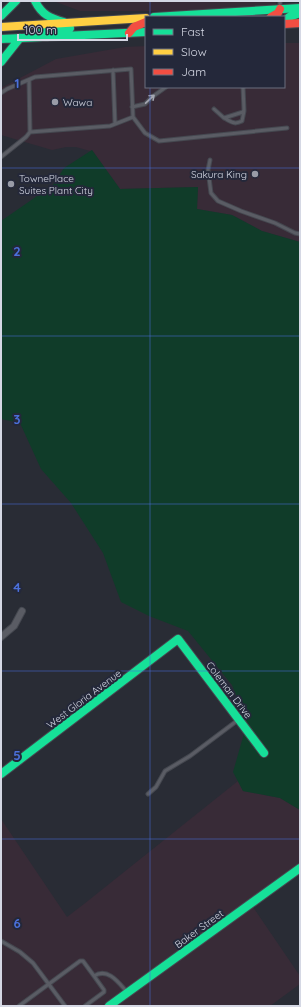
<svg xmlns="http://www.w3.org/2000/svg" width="301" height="1007" viewBox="0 0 301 1007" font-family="Quicksand,sans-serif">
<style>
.commercial{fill:#382b37}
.green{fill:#103c29}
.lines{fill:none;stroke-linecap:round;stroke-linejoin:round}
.lane-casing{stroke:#454850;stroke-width:5}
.street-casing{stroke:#454850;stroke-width:8}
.fast-casing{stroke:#454850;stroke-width:10}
.slow-casing{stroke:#454850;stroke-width:10}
.jam-casing{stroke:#454850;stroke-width:10}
.lane{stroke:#5a5c64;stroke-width:3}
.street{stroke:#5a5c64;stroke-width:6}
.fast{stroke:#16e098;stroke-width:8}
.slow{stroke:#ffcf43;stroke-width:8}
.jam{stroke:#f24e42;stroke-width:8}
.oneway{stroke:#a4a6b1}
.grid{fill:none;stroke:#4b70db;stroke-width:1;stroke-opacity:0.55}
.poi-dot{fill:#999ca7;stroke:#24283a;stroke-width:1.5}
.labels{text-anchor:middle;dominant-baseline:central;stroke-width:4;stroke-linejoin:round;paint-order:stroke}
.poi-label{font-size:10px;fill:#d5d8e4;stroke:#24283a;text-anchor:start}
.street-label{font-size:10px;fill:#d5d8e4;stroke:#24283a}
.grid-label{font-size:13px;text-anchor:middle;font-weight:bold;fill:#4b70db;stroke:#24283a;stroke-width:4;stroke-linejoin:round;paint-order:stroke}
</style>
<rect width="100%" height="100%" fill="#292c35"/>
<path class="commercial" d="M56,1H276V5L183,11H80L56,2Z
M284,43H300V242L262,231L232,215L197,209L198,187L120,189L92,150L90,151L76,147H66L52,150L1,135V88L56,59L125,47L146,46V87H284Z
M238,781L243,791L280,798L300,810V863L102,1006H1V819L67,917L84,904Z
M253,907L300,976V984L270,1006H116Z"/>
<path class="green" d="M92,150L120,189L198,187L197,209L232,215L262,231L300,242V810L280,798L243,791L233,772L247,723L232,685L188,631L149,616L121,602L103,553L71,503L41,469L20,423L1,419V221L53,185L64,168Z"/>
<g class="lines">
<defs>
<path id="lane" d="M280,9V1
M113,70L115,123
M1,93L7,89L35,77L131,69L133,117L145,133L159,141L287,128
M132,107L145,104L152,97L166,87
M214,109L224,118L243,112L244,110L243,87
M224,118C232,122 234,125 242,121L244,111
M30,132L110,126L133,117
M1,157L26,137L30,132L29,80
M210,160L208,170L211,193L218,201L241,211L275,223L295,233L300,234
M148,794L156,787L165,771L190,756L238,720
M1,941L20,952L33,963L65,1006
M19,1006L80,961H83L94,976C108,967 119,983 127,992
M85,1006L104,992V990L94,976"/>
<path id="street" d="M1,637L14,626L22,611"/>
<path id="fast" d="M35,1C42,15 50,18 64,22
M1,16L16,1
M154,17L300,8
M284,21L289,17L300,13
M48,37L41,35L39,33L42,30L70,28
M1,39L146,32
M1,62L20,38
M1,774L178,639L264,753
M109,1006L300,868"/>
<path id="slow" d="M1,27L146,18"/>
<path id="jam" d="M271,17L278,13L280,9
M284,24L300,23
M129,33L134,27L146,22"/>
</defs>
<use href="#lane" class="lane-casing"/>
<use href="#street" class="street-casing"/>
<use href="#fast" class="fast-casing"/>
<use href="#slow" class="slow-casing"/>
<use href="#jam" class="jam-casing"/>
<use href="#lane" class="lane"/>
<use href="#street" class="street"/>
<use href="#fast" class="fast"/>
<use href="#slow" class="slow"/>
<use href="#jam" class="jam"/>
</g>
<defs><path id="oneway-shaft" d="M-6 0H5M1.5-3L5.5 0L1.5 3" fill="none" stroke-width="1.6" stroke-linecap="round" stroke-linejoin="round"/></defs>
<use class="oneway" href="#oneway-shaft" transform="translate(150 99) rotate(-43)"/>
<path class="grid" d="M150,1V17M150,87V1006M1,168H300M1,336H300M1,504H300M1,671H300M1,839H300"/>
<g class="poi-dot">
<circle cx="55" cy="102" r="4"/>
<circle cx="255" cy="174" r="4"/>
<circle cx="11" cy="184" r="4"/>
</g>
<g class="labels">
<g class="poi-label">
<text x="63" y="102">Wawa</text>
<text x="247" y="174" text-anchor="end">Sakura King</text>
<text x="19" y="178">TownePlace<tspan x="19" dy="12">Suites Plant City</tspan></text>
</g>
<g class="street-label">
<text transform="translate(229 690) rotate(53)">Coleman Drive</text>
<text transform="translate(84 699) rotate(-37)">West Gloria Avenue</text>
<text transform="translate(199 929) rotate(-36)">Baker Street</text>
</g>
</g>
<g class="grid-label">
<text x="17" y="88">1</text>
<text x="17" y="256">2</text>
<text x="17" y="424">3</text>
<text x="17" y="592">4</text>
<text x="17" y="760">5</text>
<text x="17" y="928">6</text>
</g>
<rect width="301" height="1007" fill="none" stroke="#d5d8e4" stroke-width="4"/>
<rect x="145" y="16" width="140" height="72" fill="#24283a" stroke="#6b6e7e"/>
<rect x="153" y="29" width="20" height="6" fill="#16e098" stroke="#6b6e7e"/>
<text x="181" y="36" font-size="12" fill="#d5d8e4">Fast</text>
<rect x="153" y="49" width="20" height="6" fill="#ffcf43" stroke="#6b6e7e"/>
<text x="181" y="56" font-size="12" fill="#d5d8e4">Slow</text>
<rect x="153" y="69" width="20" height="6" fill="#f24e42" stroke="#6b6e7e"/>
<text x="181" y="76" font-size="12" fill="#d5d8e4">Jam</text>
<path d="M18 34v6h109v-6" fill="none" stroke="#d5d8e4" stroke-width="2"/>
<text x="24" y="34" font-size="12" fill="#d5d8e4" stroke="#24283a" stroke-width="3" paint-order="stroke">100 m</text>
</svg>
